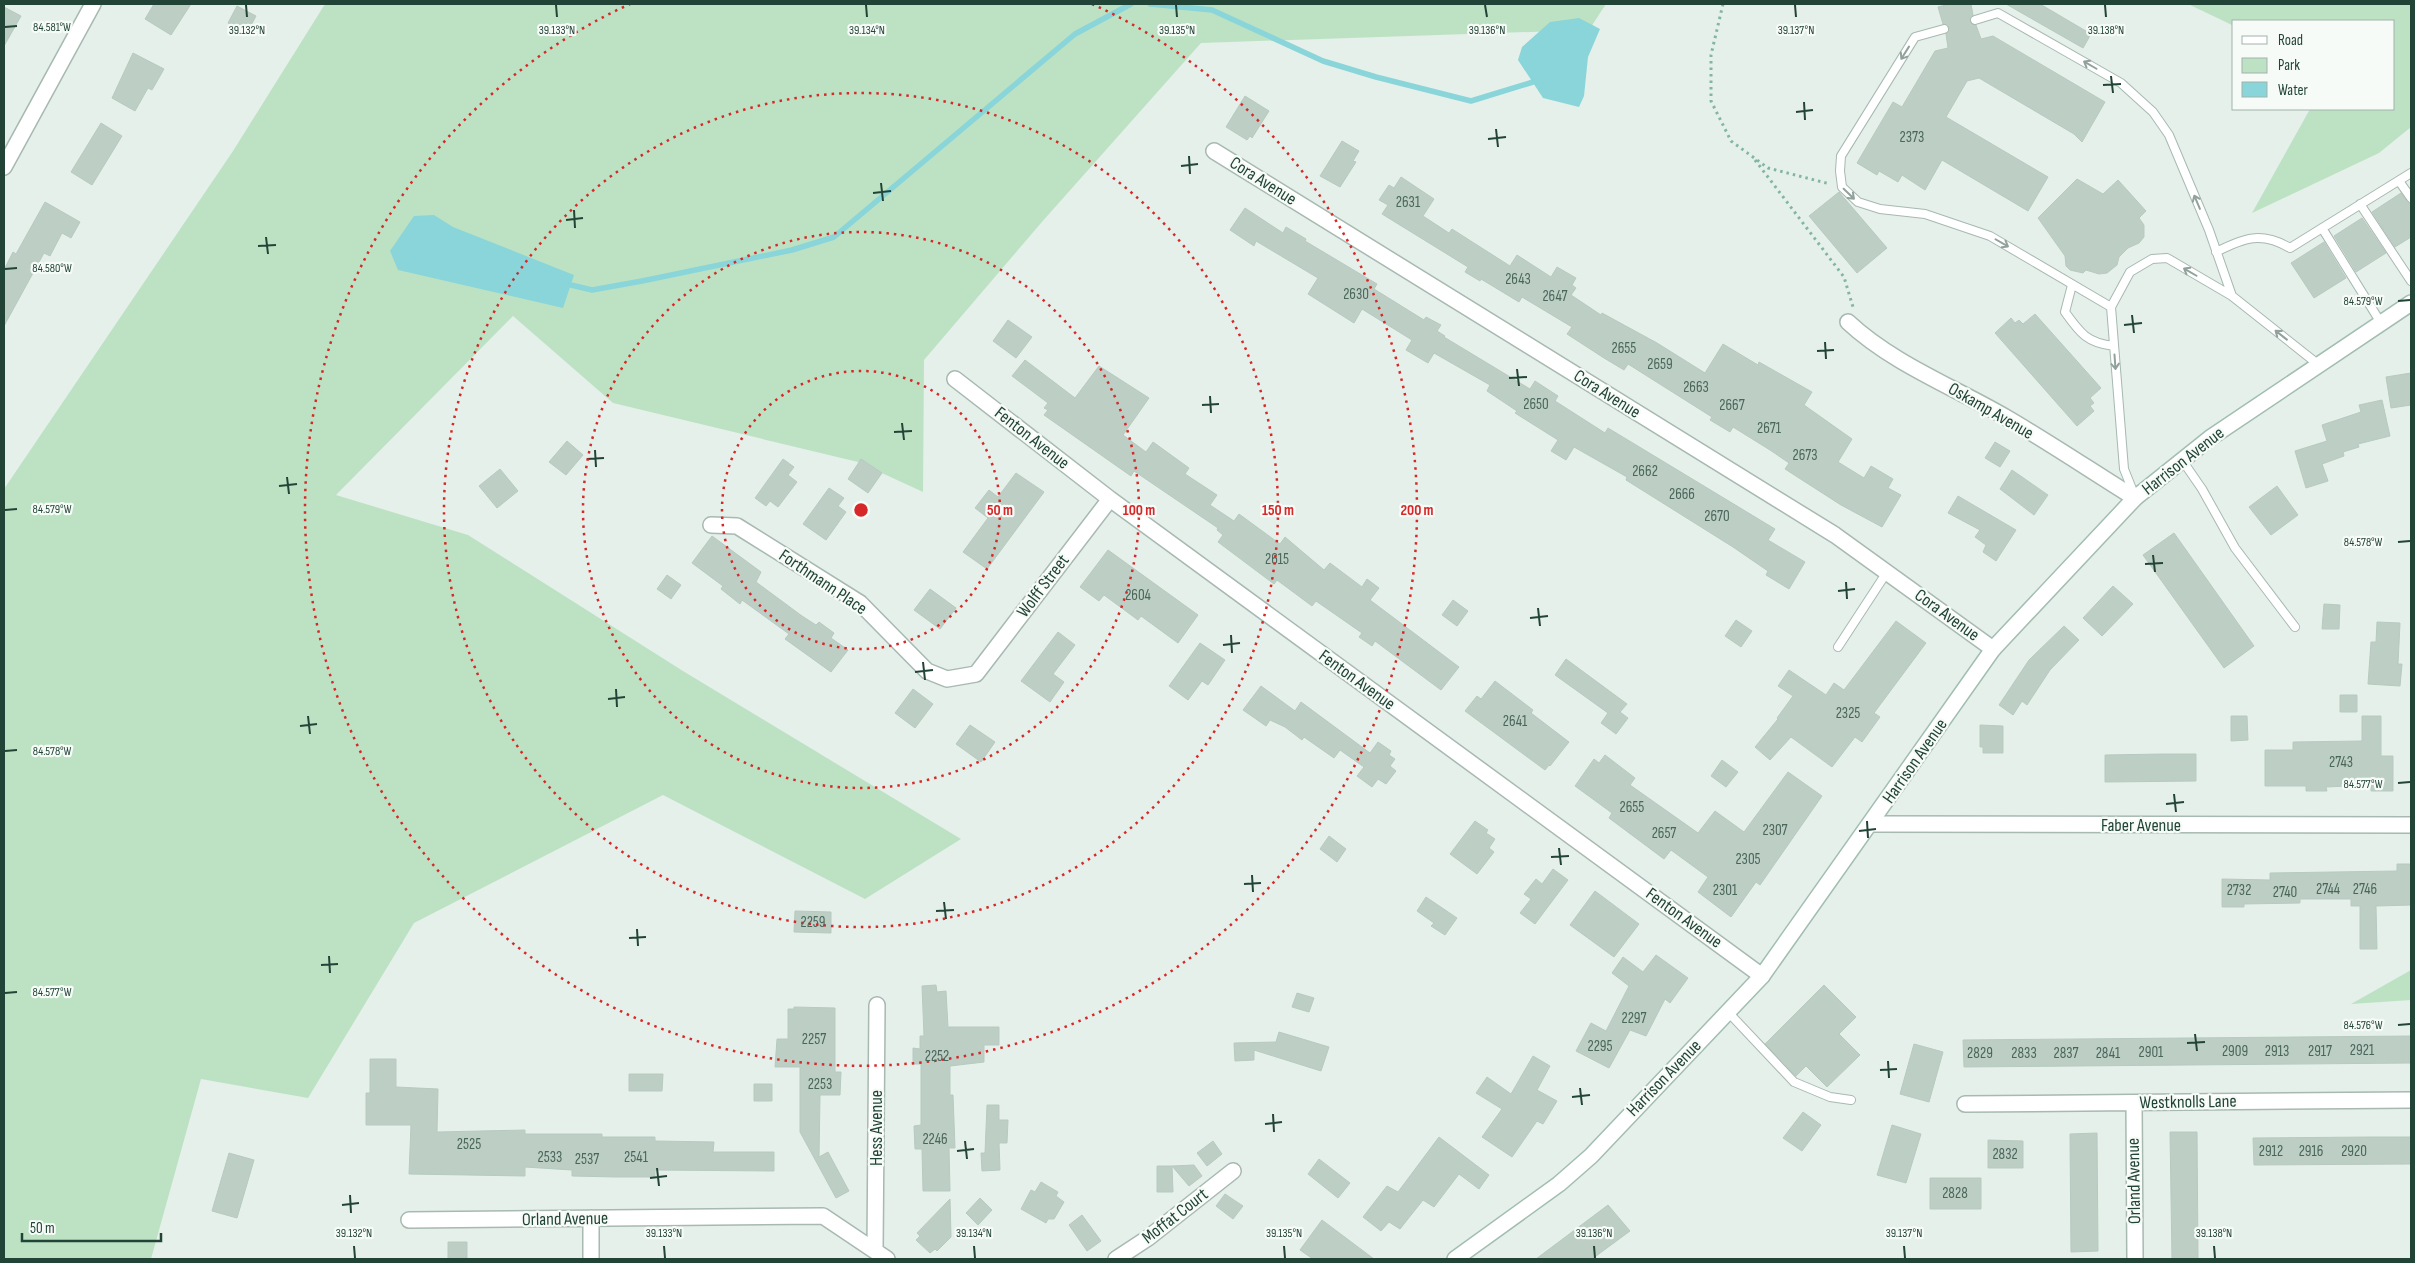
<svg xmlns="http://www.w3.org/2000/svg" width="2415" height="1263" viewBox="0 0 2415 1263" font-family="'Sofia Sans Condensed',sans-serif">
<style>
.green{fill:#bde2c3}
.water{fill:#89d5d9}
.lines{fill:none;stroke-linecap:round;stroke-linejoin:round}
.stream{stroke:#89d5d9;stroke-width:5.5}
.building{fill:#bdcec5;stroke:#b7cac0}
.service-casing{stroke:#a7b9b1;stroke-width:10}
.minor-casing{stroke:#a7b9b1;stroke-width:18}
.secondary-casing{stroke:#a2bdb1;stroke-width:18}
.path{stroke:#83b6a0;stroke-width:3;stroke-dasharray:2.5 4;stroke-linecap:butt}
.service{stroke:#fff;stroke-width:8}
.minor{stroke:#fff;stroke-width:15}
.secondary{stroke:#fff;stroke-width:15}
.oneway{stroke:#90a29b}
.ticks{fill:none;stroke:#224437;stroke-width:2}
.ring{fill:none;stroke:#d62828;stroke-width:2.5;stroke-dasharray:2.5 5}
.labels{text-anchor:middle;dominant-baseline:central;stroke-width:4.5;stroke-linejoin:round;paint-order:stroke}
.number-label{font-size:15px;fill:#49665a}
.street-label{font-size:18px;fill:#224437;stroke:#f7fbf8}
.ticks-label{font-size:12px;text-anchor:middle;fill:#224437;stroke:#f7fbf8;stroke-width:4.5;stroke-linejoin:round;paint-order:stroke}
.centre{fill:#d62828;stroke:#f7fbf8;stroke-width:2.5}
.ring-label{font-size:15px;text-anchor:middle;font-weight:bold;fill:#d62828;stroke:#f7fbf8;stroke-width:4.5;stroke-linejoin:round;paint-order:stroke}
</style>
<rect width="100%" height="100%" fill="#e5f0ea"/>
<path class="green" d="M325,4H1606L1589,30L1201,43L1041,223L924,360L923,492L858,462L613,403L513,316L336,495L468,535L683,671L961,839L865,899L663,795L414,923L308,1098L201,1079L151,1259H4V489L233,151Z
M2188,4H2411V127L2379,153L2252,213L2310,109H2394V21H2234V26Z
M2411,970V1000L2351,1004Z"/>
<path class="water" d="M1579,18L1600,29L1588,57L1584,96L1579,107L1543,98L1518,60L1522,47L1550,22Z
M434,215L453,227L574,275L563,308L398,270L390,251L414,216Z"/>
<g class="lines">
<path class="stream" d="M1150,4L1212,10L1323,61L1376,77L1471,101L1533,82
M571,285L592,290L642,281L792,250L834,237L1075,34L1131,4"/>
</g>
<path class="building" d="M154,4H191L171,35L145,19Z
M1950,4H1971L1973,15L1970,21L1976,25L1981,39L1993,36L2105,102L2082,142L2074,134L1979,78L1967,81L1946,117L2048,177L2028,211L1942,160L1925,190L1902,175L1898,182L1879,171L1877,175L1857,163L1893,102L1902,107L1935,51L1948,48L1946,34L1949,28L1948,25L1943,24L1938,7Z
M2006,4H2040L2091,34L2083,48Z
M237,6L256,16L247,33L228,23Z
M4,7L21,16L4,46Z
M133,53L164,69L152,90L148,88L135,111L112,98Z
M1245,96L1269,111L1252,138L1250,136L1247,140L1226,127Z
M101,123L122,136L92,185L71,172Z
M1342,141L1359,151L1353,161L1356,162L1340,187L1320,176Z
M1401,177L1434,199L1423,216L1449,233L1452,229L1510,266L1517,255L1551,277L1557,267L1576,278L1572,285L1576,288L1571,295L1601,315L1602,313L1657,343L1705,373L1723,344L1758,365L1759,362L1812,392L1804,405L1852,439L1838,462L1864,478L1871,466L1893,479L1888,488L1901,495L1882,527L1841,505L1785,469L1789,463L1770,450L1733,427L1730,432L1710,420L1712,417L1628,364L1624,370L1604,358L1567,334L1572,327L1522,297L1519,302L1481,279L1480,281L1465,272L1468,267L1382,214L1388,205L1379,200L1389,185L1394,188Z
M2077,179L2103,194L2118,180L2146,211L2139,218L2144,225V237L2139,243L2128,248L2119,257L2117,265L2107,273L2099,274L2086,270L2083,273L2070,270L2066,266L2065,256L2038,218Z
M1839,192L1887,248L1857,273L1809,216Z
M2401,193L2407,202L2411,204V237L2395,247L2372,212Z
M45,202L80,222L71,238L62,233L50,256L44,253L4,326V270L13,252L16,254Z
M1245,208L1283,233L1286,227L1306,239L1305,241L1377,284L1374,289L1424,320L1426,317L1441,325L1437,331L1445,336L1444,337L1530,389L1535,381L1558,396L1555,401L1605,433L1608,428L1775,529L1768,540L1805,562L1789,589L1766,575L1768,571L1733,547L1626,480L1627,477L1574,447L1566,460L1551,451L1558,440L1515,413L1517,411L1487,391L1490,385L1434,353L1428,363L1406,350L1412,340L1362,309L1354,323L1308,294L1318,278L1256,241L1254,246L1230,230Z
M2362,218L2386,253L2356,272L2334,236Z
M2324,242L2346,278L2314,298L2291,263Z
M2035,314L2101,388L2090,398L2094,403L2090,406L2094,411L2077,426L1995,333L2011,318L2015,323L2019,320L2023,324Z
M1008,320L1032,337L1016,358L993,341Z
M1025,360L1075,398L1099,366L1149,398L1123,435L1146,452L1153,442L1189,468L1185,474L1217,495L1210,505L1234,521L1239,514L1280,544L1285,537L1324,570L1330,563L1362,587L1367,579L1379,588L1370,600L1459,667L1441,690L1375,641L1372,646L1359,637L1362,633L1316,601L1312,606L1277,580L1274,584L1218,542L1223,535L1217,530L1218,528L1134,471L1131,476L1044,415L1048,410L1044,408L1048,403L1012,376Z
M2411,373V405L2391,408L2386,377Z
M2382,400L2390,436L2358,444L2359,447L2343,452L2344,456L2322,464L2328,481L2306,488L2295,451L2327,441L2322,425L2361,412L2359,405Z
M567,441L583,455L566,475L549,462Z
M1995,442L2010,451L2000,467L1985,458Z
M783,459L794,467L788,475L797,482L778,507L770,501L766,506L755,498Z
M861,459L882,473L868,493L848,479Z
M500,469L518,491L497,508L479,486Z
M2012,470L2048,495L2034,515L2000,489Z
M1016,473L1044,492L987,569L963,552L988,518L975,508L989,490L998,497Z
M2277,486L2298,515L2271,535L2249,507Z
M829,488L844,498L838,506L846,512L826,540L803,524Z
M1958,496L2016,530L1996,561L1983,552L1986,545L1975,537L1980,530L1948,513Z
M2174,533L2254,646L2224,668L2143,555Z
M712,536L761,572L756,582L802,616L816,625L819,622L834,633L831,638L848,650L831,672L785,639L789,634L742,600L740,604L721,589L723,586L692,563Z
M1108,550L1198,615L1178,643L1141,616L1138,620L1104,595L1099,601L1080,587Z
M667,575L681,585L671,599L657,589Z
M2113,586L2133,604L2102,636L2083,618Z
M930,589L956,608L940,629L914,610Z
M1453,600L1468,611L1457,626L1442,615Z
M2324,604L2340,605L2339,629H2322Z
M1736,620L1752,631L1741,647L1725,636Z
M1896,621L1926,643L1874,713L1880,717L1862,742L1855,737L1832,767L1791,737L1770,760L1755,747L1778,719L1777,718L1793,696L1778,686L1789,670L1826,695L1834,683L1844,690Z
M2377,622L2400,623L2398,664H2402L2400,686L2368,684L2371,642H2376Z
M2064,626L2079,640L2050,670L2027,705L2022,701L2013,715L1999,705L2029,660Z
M1058,632L1075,645L1053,674L1064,682L1050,702L1021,681Z
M1200,643L1225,660L1208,685L1202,681L1188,700L1169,686Z
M1566,659L1627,704L1620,712L1628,718L1616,734L1601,723L1608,713L1555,675Z
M1495,681L1533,710L1531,713L1569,742L1550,766L1549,765L1545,770L1465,711L1477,696L1481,699Z
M1261,686L1295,711L1301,702L1370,753L1378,742L1391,751L1389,755L1395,759L1390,766L1396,771L1386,784L1378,779L1372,787L1357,776L1364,767L1340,750L1334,758L1304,737L1302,740L1285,727L1270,720L1266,726L1243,710Z
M913,689L933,704L915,728L895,713Z
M2340,695H2357V712H2340Z
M2231,716H2247L2248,740L2231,741Z
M2362,716H2381V756H2393V791H2371V785L2326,787L2327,791H2306V786H2265V750H2293V742L2362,741Z
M970,725L995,742L981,762L956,744Z
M1980,725L2003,726V753H1983V747H1980Z
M2163,754H2196V781L2105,782V755Z
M1605,755L1635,778L1630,785L1698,833L1715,811L1744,832L1788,772L1822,796L1760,885L1756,882L1731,917L1698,892L1708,877L1671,850L1664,859L1609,818L1612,813L1575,786L1594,759L1599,763Z
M1722,760L1738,772L1726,787L1711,776Z
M1475,821L1488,830L1486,833L1495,839L1489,848L1494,852L1477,874L1450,854Z
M1329,836L1346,849L1337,862L1320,849Z
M2397,864H2411V905L2376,906L2377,949H2360V906H2351V899H2300V903L2244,904V907H2222V879L2270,880V873L2397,871Z
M1553,869L1568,880L1535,924L1520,913L1531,899L1524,894L1536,879L1542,884Z
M1595,891L1639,924L1614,957L1570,925Z
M1426,897L1457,918L1445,935L1431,926L1434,923L1417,911Z
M795,911L831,912V933L794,932Z
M1656,955L1688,978L1670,1003L1665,999L1646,1036L1630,1030L1609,1068L1576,1051L1591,1023L1606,1031L1629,986L1612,973L1623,957L1643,972Z
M936,985L937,992L946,991L948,1027H999V1045H984V1062L950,1066V1095H953L955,1148H949L950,1191H923L922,1149H915L914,1126L921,1125V1064H913V1048L920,1049V1036H924L922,986Z
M1824,985L1856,1017L1839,1034L1860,1055L1827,1087L1806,1066L1796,1076L1765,1044Z
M1297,993L1314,998L1309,1012L1292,1007Z
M794,1007L835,1008V1072H841L840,1095H820L819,1157L828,1152L849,1191L836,1198L800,1132V1067H775L777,1039H788V1009H794Z
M1279,1032L1329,1047L1321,1071L1254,1050V1060L1235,1061L1234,1043L1276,1042Z
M2411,1036V1063L1964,1067L1963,1040Z
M1914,1044L1943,1052L1929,1102L1900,1094Z
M1533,1056L1550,1066L1537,1090L1557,1101L1543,1124L1537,1121L1512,1157L1482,1137L1502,1109L1476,1093L1487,1077L1511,1094Z
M370,1059H396V1087L438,1089L437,1132L525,1130V1134H602V1137H655V1141L714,1142L713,1152H774V1171L655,1170V1177H617L572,1176V1170L525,1167V1176L409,1174L411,1125H366V1093H370Z
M629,1074H663L662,1091H629Z
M754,1084H772V1101H754Z
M987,1105H999V1120H1008L1007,1143H999L1000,1170L982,1171L981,1153H985Z
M1803,1112L1821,1125L1802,1151L1783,1138Z
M1892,1125L1921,1134L1906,1183L1877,1175Z
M2170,1132H2197L2198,1259H2172Z
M2097,1133L2098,1251L2071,1252L2070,1134Z
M1439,1137L1489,1175L1479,1189L1459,1174L1434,1207L1423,1200L1400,1229L1389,1222L1381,1231L1363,1217L1387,1186L1398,1192Z
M2369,1137H2411V1164L2254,1165L2253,1138Z
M1988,1140L2023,1141V1168H1988Z
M1213,1141L1222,1154L1207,1166L1197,1153Z
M229,1153L254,1160L237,1218L212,1211Z
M1319,1159L1350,1183L1338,1198L1308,1174Z
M1194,1165L1202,1176L1189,1186L1172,1166Z
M1157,1166H1172L1173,1192H1157Z
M1930,1178H1981V1209H1930Z
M1041,1182L1058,1192L1056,1196L1064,1202L1054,1219H1048L1046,1223L1021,1209L1031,1190L1035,1192Z
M1225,1194L1243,1206L1233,1219L1216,1206Z
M980,1198L992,1210L978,1225L966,1213Z
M950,1199L951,1237L937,1251L935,1249L930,1253L916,1240L920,1236L917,1233Z
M1608,1205L1630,1231L1592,1259H1536Z
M1082,1215L1101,1241L1087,1251L1069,1225Z
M1322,1220L1374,1259H1313L1300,1250Z
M448,1242H467V1258L448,1259Z"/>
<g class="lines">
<defs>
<path id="service" d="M1975,20L1998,13L2121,83L2153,112L2169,135L2209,230L2232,296L2319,365
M1944,29L1915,37L1841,156L1840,171L1842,187L1858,202L1880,209L1925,214L1990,236L2111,307
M2399,181L2411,198
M2360,204L2411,281
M2322,228L2381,323
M2216,252C2244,238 2261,231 2290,248L2411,173
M2072,285L2065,312C2080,333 2087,343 2114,346
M2182,460L2202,489L2235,548L2295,627
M2134,494L2124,469L2111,307L2130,272L2152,259L2167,258L2232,296
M1838,647L1887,572
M1728,1012L1794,1082L1830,1097L1851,1100"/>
<path id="minor" d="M1214,151L1835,535L1993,649
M4,167L93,4
M1848,322C1893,364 1954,387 2007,418C2050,443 2093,472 2135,498
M955,379L1110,499L1762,976
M711,525L737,526L860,603L927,671L947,679L976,674L1110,499
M1872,824L2411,825
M2134,1103L2135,1259
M1965,1104L2411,1100
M591,1218V1259
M409,1220L823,1216L887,1259
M875,1250L877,1005
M1116,1259L1148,1238L1233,1171"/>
<path id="secondary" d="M1455,1259L1559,1184L1591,1156L1762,976L1993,649L2135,498L2210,438L2411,303"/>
</defs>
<use href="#service" class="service-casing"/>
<use href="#minor" class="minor-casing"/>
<use href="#secondary" class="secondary-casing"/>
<path class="path" d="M1723,4L1711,55V101L1731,141L1768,168L1830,184
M1755,160L1844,277L1853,307"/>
<use href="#service" class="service"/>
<use href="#minor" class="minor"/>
<use href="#secondary" class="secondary"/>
</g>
<defs><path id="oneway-shaft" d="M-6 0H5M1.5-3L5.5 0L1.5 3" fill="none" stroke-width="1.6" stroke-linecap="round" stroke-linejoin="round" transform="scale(1.25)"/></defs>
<g class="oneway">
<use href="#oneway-shaft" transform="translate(1905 53) rotate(122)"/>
<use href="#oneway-shaft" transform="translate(2090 65) rotate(-150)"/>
<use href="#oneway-shaft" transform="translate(1849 194) rotate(44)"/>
<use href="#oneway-shaft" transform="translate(2197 202) rotate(-113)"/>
<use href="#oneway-shaft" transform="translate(2002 243) rotate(30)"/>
<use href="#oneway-shaft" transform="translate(2190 272) rotate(-150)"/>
<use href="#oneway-shaft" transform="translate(2281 335) rotate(-142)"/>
<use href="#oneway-shaft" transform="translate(2115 362) rotate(86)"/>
</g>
<path class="ticks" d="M246,5L247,17M556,5L557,17M866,5L867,17M1176,5L1177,17M1485,5L1487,17M1795,5L1796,17M2105,5L2106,17M5,27L17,26M2111,76L2113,93M2103,85L2121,84M1804,102L1805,120M1796,112L1813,110M1496,129L1498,147M1488,139L1506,137M1189,156L1190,174M1181,166L1198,164M881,183L883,201M873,193L891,191M574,210L575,228M566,220L583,218M266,237L268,254M258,246L276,245M5,269L17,268M2398,301L2410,300M2132,315L2134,333M2124,325L2142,323M1825,342L1826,359M1817,351L1834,350M1517,369L1519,386M1509,378L1527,377M1210,396L1211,413M1202,405L1219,404M902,423L904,440M894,432L912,431M595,450L596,467M587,459L604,458M287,477L289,494M279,486L297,484M5,510L17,509M2398,542L2410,541M2153,555L2155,572M2145,564L2163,563M1846,582L1847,599M1838,591L1855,589M1538,608L1540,626M1530,618L1548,616M1231,635L1232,653M1223,645L1240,643M923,662L925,680M915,672L933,670M616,689L617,707M608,699L625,697M308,716L310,734M300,726L317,724M5,751L17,750M2398,783L2410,782M2174,794L2176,812M2166,804L2184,802M1867,821L1868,838M1859,831L1876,829M1559,848L1561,865M1551,857L1569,856M1252,875L1253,892M1244,884L1261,883M944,902L946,919M936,911L954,910M637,929L638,946M629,938L646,937M329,956L330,973M321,965L338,964M5,993L17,992M2398,1025L2410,1024M2195,1034L2197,1051M2187,1043L2205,1042M1888,1061L1889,1078M1880,1070L1897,1069M1580,1088L1582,1105M1572,1097L1590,1095M1273,1114L1274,1132M1265,1124L1282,1122M965,1141L967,1159M957,1151L974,1149M657,1168L659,1186M650,1178L667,1176M350,1195L351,1213M342,1205L359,1203M354,1246L355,1258M664,1246L665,1258M974,1246L975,1258M1284,1246L1285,1258M1594,1246L1595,1258M1904,1246L1905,1258M2214,1246L2215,1258"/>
<g class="ring">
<circle cx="861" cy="510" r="139"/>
<circle cx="861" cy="510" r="278"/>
<circle cx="861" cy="510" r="417"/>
<path d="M1092 4A556 556 0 1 1 630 4"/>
</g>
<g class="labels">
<g class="number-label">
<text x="1912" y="137">2373</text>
<text x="1408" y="202">2631</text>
<text x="1518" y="279">2643</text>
<text x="1356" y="294">2630</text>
<text x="1555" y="296">2647</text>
<text x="1624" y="348">2655</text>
<text x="1660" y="364">2659</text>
<text x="1696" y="387">2663</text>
<text x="1536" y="404">2650</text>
<text x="1732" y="405">2667</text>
<text x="1769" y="428">2671</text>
<text x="1805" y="455">2673</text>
<text x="1645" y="471">2662</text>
<text x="1682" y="494">2666</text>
<text x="1717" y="516">2670</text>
<text x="1277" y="559">2615</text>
<text x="1138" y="595">2604</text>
<text x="1848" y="713">2325</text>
<text x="1515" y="721">2641</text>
<text x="2341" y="762">2743</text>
<text x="1632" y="807">2655</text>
<text x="1775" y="830">2307</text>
<text x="1664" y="833">2657</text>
<text x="1748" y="859">2305</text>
<text x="2328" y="889">2744</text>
<text x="2365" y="889">2746</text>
<text x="1725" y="890">2301</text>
<text x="2239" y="890">2732</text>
<text x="2285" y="892">2740</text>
<text x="813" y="922">2259</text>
<text x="1634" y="1018">2297</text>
<text x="814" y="1039">2257</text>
<text x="1600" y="1046">2295</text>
<text x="2362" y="1050">2921</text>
<text x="2235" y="1051">2909</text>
<text x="2277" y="1051">2913</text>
<text x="2320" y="1051">2917</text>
<text x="2151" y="1052">2901</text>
<text x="1980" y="1053">2829</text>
<text x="2024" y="1053">2833</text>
<text x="2066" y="1053">2837</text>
<text x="2108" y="1053">2841</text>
<text x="937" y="1056">2252</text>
<text x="820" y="1084">2253</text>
<text x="935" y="1139">2246</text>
<text x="469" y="1144">2525</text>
<text x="2271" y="1151">2912</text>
<text x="2311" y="1151">2916</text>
<text x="2354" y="1151">2920</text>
<text x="2005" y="1154">2832</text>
<text x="550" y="1157">2533</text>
<text x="636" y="1157">2541</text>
<text x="587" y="1159">2537</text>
<text x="1955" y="1193">2828</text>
</g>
<g class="street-label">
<text transform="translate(1263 181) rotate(32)">Cora Avenue</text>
<text transform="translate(1607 394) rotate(32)">Cora Avenue</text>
<text transform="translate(1991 411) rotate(30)">Oskamp Avenue</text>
<text transform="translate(1032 438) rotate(38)">Fenton Avenue</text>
<text transform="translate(2183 461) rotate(-38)">Harrison Avenue</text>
<text transform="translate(823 582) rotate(34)">Forthmann Place</text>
<text transform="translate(1043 586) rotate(-53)">Wolff Street</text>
<text transform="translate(1947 615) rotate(36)">Cora Avenue</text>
<text transform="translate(1357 680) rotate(36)">Fenton Avenue</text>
<text transform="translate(1915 761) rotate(-55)">Harrison Avenue</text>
<text x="2141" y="825">Faber Avenue</text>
<text transform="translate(1684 918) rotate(36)">Fenton Avenue</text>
<text transform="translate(1664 1078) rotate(-46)">Harrison Avenue</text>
<text transform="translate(2188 1102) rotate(-1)">Westknolls Lane</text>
<text transform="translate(876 1128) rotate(-90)">Hess Avenue</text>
<text transform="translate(2134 1181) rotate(-91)">Orland Avenue</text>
<text transform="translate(1175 1216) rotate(-38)">Moffat Court</text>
<text transform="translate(565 1219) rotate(-1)">Orland Avenue</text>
</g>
</g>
<g class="ticks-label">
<text x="52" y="31">84.581°W</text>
<text x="247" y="34">39.132°N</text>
<text x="557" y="34">39.133°N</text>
<text x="867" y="34">39.134°N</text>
<text x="1177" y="34">39.135°N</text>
<text x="1487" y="34">39.136°N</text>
<text x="1796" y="34">39.137°N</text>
<text x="2106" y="34">39.138°N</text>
<text x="52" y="272">84.580°W</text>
<text x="2363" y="305">84.579°W</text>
<text x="52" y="513">84.579°W</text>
<text x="2363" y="546">84.578°W</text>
<text x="52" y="755">84.578°W</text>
<text x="2363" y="788">84.577°W</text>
<text x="52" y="996">84.577°W</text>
<text x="2363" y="1029">84.576°W</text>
<text x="354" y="1237">39.132°N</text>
<text x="664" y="1237">39.133°N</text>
<text x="974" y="1237">39.134°N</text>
<text x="1284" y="1237">39.135°N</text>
<text x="1594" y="1237">39.136°N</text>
<text x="1904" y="1237">39.137°N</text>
<text x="2214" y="1237">39.138°N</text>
</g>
<circle cx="861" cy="510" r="8" class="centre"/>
<g class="ring-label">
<text x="1000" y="515">50 m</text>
<text x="1139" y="515">100 m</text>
<text x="1278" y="515">150 m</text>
<text x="1417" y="515">200 m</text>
</g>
<rect width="2415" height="1263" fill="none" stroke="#224437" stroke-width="10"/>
<rect x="2232" y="20" width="162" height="90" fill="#f7fbf8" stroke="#a2b2ab"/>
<rect x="2242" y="36" width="25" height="8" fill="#ffffff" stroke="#a2b2ab"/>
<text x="2278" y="45" font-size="15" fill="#224437">Road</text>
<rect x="2242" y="58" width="25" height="15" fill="#bde2c3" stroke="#a2b2ab"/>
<text x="2278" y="70" font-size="15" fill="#224437">Park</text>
<rect x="2242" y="82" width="25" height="15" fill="#89d5d9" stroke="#a2b2ab"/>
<text x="2278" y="95" font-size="15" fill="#224437">Water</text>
<path d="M22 1233v8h139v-8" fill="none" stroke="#224437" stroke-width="2.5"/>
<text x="30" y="1233" font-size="15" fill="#224437" stroke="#f7fbf8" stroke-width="4" paint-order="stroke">50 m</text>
</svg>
